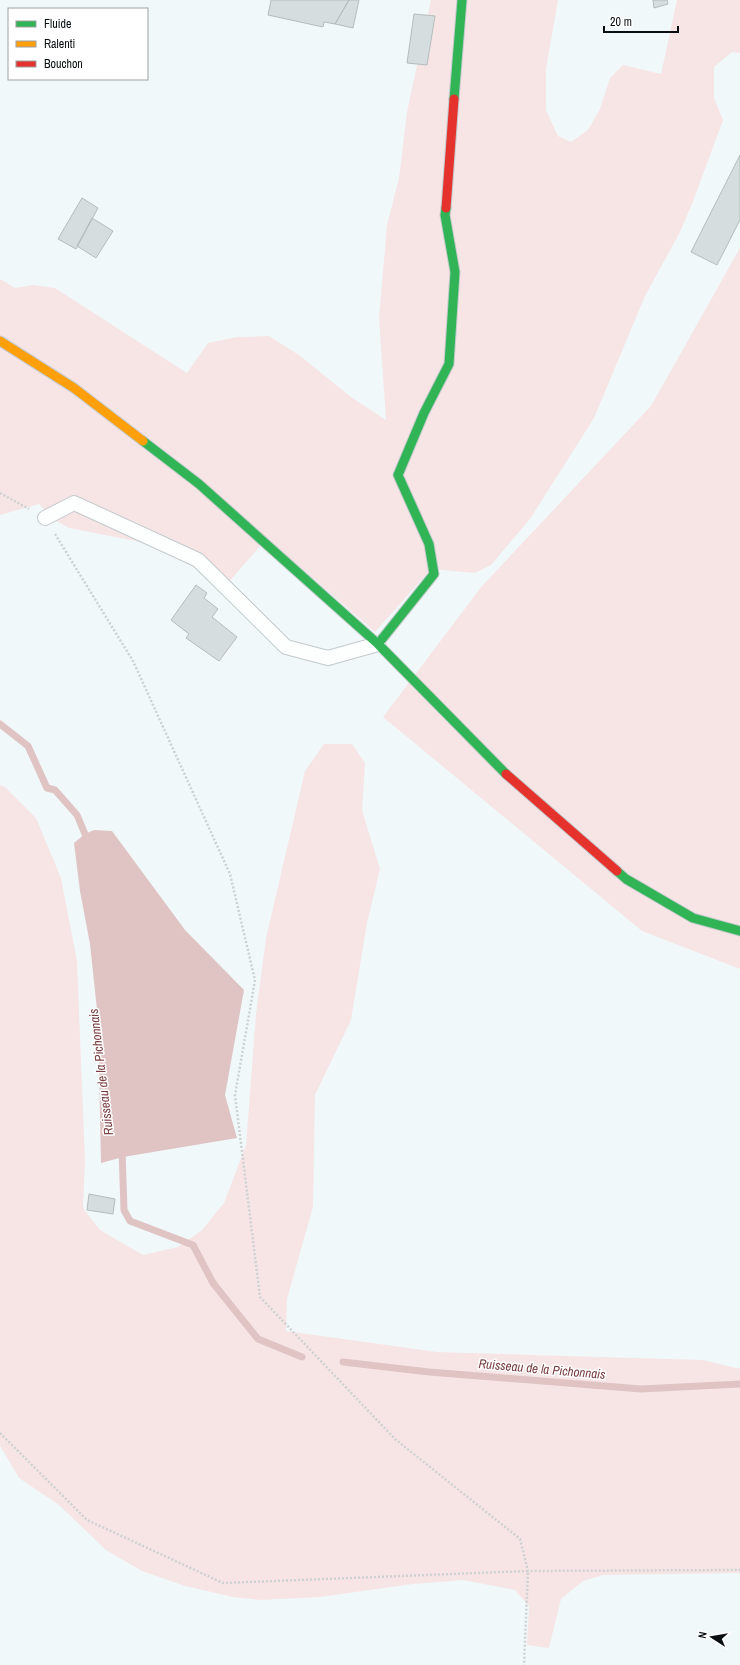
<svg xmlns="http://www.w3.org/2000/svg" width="740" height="1665" viewBox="0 0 740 1665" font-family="'Archivo Narrow',sans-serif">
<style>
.green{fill:#f7e5e6}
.water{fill:#e0c4c4}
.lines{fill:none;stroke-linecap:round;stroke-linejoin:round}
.stream{stroke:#e0c4c4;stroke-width:7}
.building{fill:#d6dddf;stroke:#b5bcbe}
.lane-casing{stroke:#c3cacc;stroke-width:16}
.fast-casing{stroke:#c3cacc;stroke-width:11}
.slow-casing{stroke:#c3cacc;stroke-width:11}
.jam-casing{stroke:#c3cacc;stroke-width:11}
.path{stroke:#ced1d1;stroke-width:2.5;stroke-dasharray:2 2;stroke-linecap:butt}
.lane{stroke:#fdfefe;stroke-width:14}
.fast{stroke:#30b455;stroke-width:9}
.slow{stroke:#ff9f0a;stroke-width:9}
.jam{stroke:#e5322d;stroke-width:9}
.labels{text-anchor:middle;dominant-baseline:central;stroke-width:3;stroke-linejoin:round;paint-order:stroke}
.water-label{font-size:13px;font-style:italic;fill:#7b4043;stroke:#fff}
</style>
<rect width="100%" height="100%" fill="#f0f8fa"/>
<path class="green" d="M431,0H558L546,69V110L558,136L571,142L588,130L600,109L610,78L623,65L661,74L677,0H740V53L732,52L714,67V98L723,120L692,204L679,234L645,296L594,418L530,519L491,565L475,573L431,569L375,632L267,538L228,583L151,544L69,528L54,520L39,504L0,515V279L15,288L33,285L55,288L187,373L208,343L237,337L269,336L299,355L351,397L386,420L379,318L387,225L399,178L407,112Z
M740,248V969L642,931L383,717L482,586L651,406Z
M324,744H352L365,763L362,810L380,869L367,923L351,1020L315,1095L313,1207L287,1299L286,1331L437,1352L703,1360L740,1369V1573L603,1575L583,1581L561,1599L549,1648L527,1645L529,1606L515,1590L463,1580L413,1584L320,1597L260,1600L233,1597L185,1586L142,1571L106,1550L59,1505L19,1478L0,1446V785L5,787L36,818L61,878L77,961L85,1161L83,1208L100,1230L143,1255L178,1247L201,1231L224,1203L246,1145L256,1014L266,938L305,771Z"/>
<path class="water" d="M94,830L112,831L185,930L244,990L225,1095L237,1138L123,1157L101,1163L98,1019L90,944L80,891L74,843L85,834Z"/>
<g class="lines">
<path class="stream" d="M0,724L28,746L47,788L55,790L77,815L85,834L87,843
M122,1149L124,1210L130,1221L193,1245L213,1283L258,1339L302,1357
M343,1362L429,1372L641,1389L740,1384"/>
</g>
<path class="building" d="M271,0H349L335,24L324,22L323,27L268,15Z
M349,0H359L353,28L335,24Z
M653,0H667L668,4L654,8Z
M414,14L435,16L427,65L407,63Z
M740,155V220L717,265L691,252Z
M82,198L98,208L76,249L58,239Z
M92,218L113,231L96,258L77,246Z
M196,585L207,593L204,598L218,609L212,617L237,637L219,661L186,638L189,634L171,620Z
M89,1194L115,1199L113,1214L87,1210Z"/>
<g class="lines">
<defs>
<path id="lane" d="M45,518L74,503L198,560L286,647L328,658L378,644"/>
<path id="fast" d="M454,99L462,0
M143,441L199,484L378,644L506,774
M378,644L434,574L429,544L398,475L424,413L449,364L455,272L445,215L446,208
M617,871L626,879L693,918L740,931"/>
<path id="slow" d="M0,341L74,388L143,441"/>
<path id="jam" d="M446,208L454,99
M506,774L617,871"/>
</defs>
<use href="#lane" class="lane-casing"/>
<use href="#fast" class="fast-casing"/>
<use href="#slow" class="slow-casing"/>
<use href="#jam" class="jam-casing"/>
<path class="path" d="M0,493L29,509
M55,534L133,661L230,874L255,980L235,1095L260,1297L395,1439L520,1539L528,1571L740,1570
M0,1433L87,1520L223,1583L528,1571L524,1665"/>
<use href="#lane" class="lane"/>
<use href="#fast" class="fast"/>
<use href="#slow" class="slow"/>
<use href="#jam" class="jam"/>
</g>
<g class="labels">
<g class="water-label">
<text transform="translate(101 1072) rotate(-97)">Ruisseau de la Pichonnais</text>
<text transform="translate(542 1369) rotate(5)">Ruisseau de la Pichonnais</text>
</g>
</g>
<rect x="8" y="8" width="140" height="72" fill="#ffffff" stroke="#9d9fa0"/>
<rect x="16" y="21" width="20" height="6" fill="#30b455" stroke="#9d9fa0"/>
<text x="44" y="28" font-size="12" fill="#090f11">Fluide</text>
<rect x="16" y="41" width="20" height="6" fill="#ff9f0a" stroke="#9d9fa0"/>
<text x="44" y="48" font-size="12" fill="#090f11">Ralenti</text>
<rect x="16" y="61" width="20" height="6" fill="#e5322d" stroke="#9d9fa0"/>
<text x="44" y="68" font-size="12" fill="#090f11">Bouchon</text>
<g transform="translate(712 1637) rotate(282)" stroke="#ffffff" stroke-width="3" paint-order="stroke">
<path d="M0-3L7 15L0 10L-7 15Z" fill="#090f11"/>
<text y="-6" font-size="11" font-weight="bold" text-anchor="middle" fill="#090f11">N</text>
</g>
<path d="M604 26v6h74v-6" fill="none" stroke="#090f11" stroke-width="2"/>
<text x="610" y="26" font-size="12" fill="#090f11" stroke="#ffffff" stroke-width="3" paint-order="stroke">20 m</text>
</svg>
